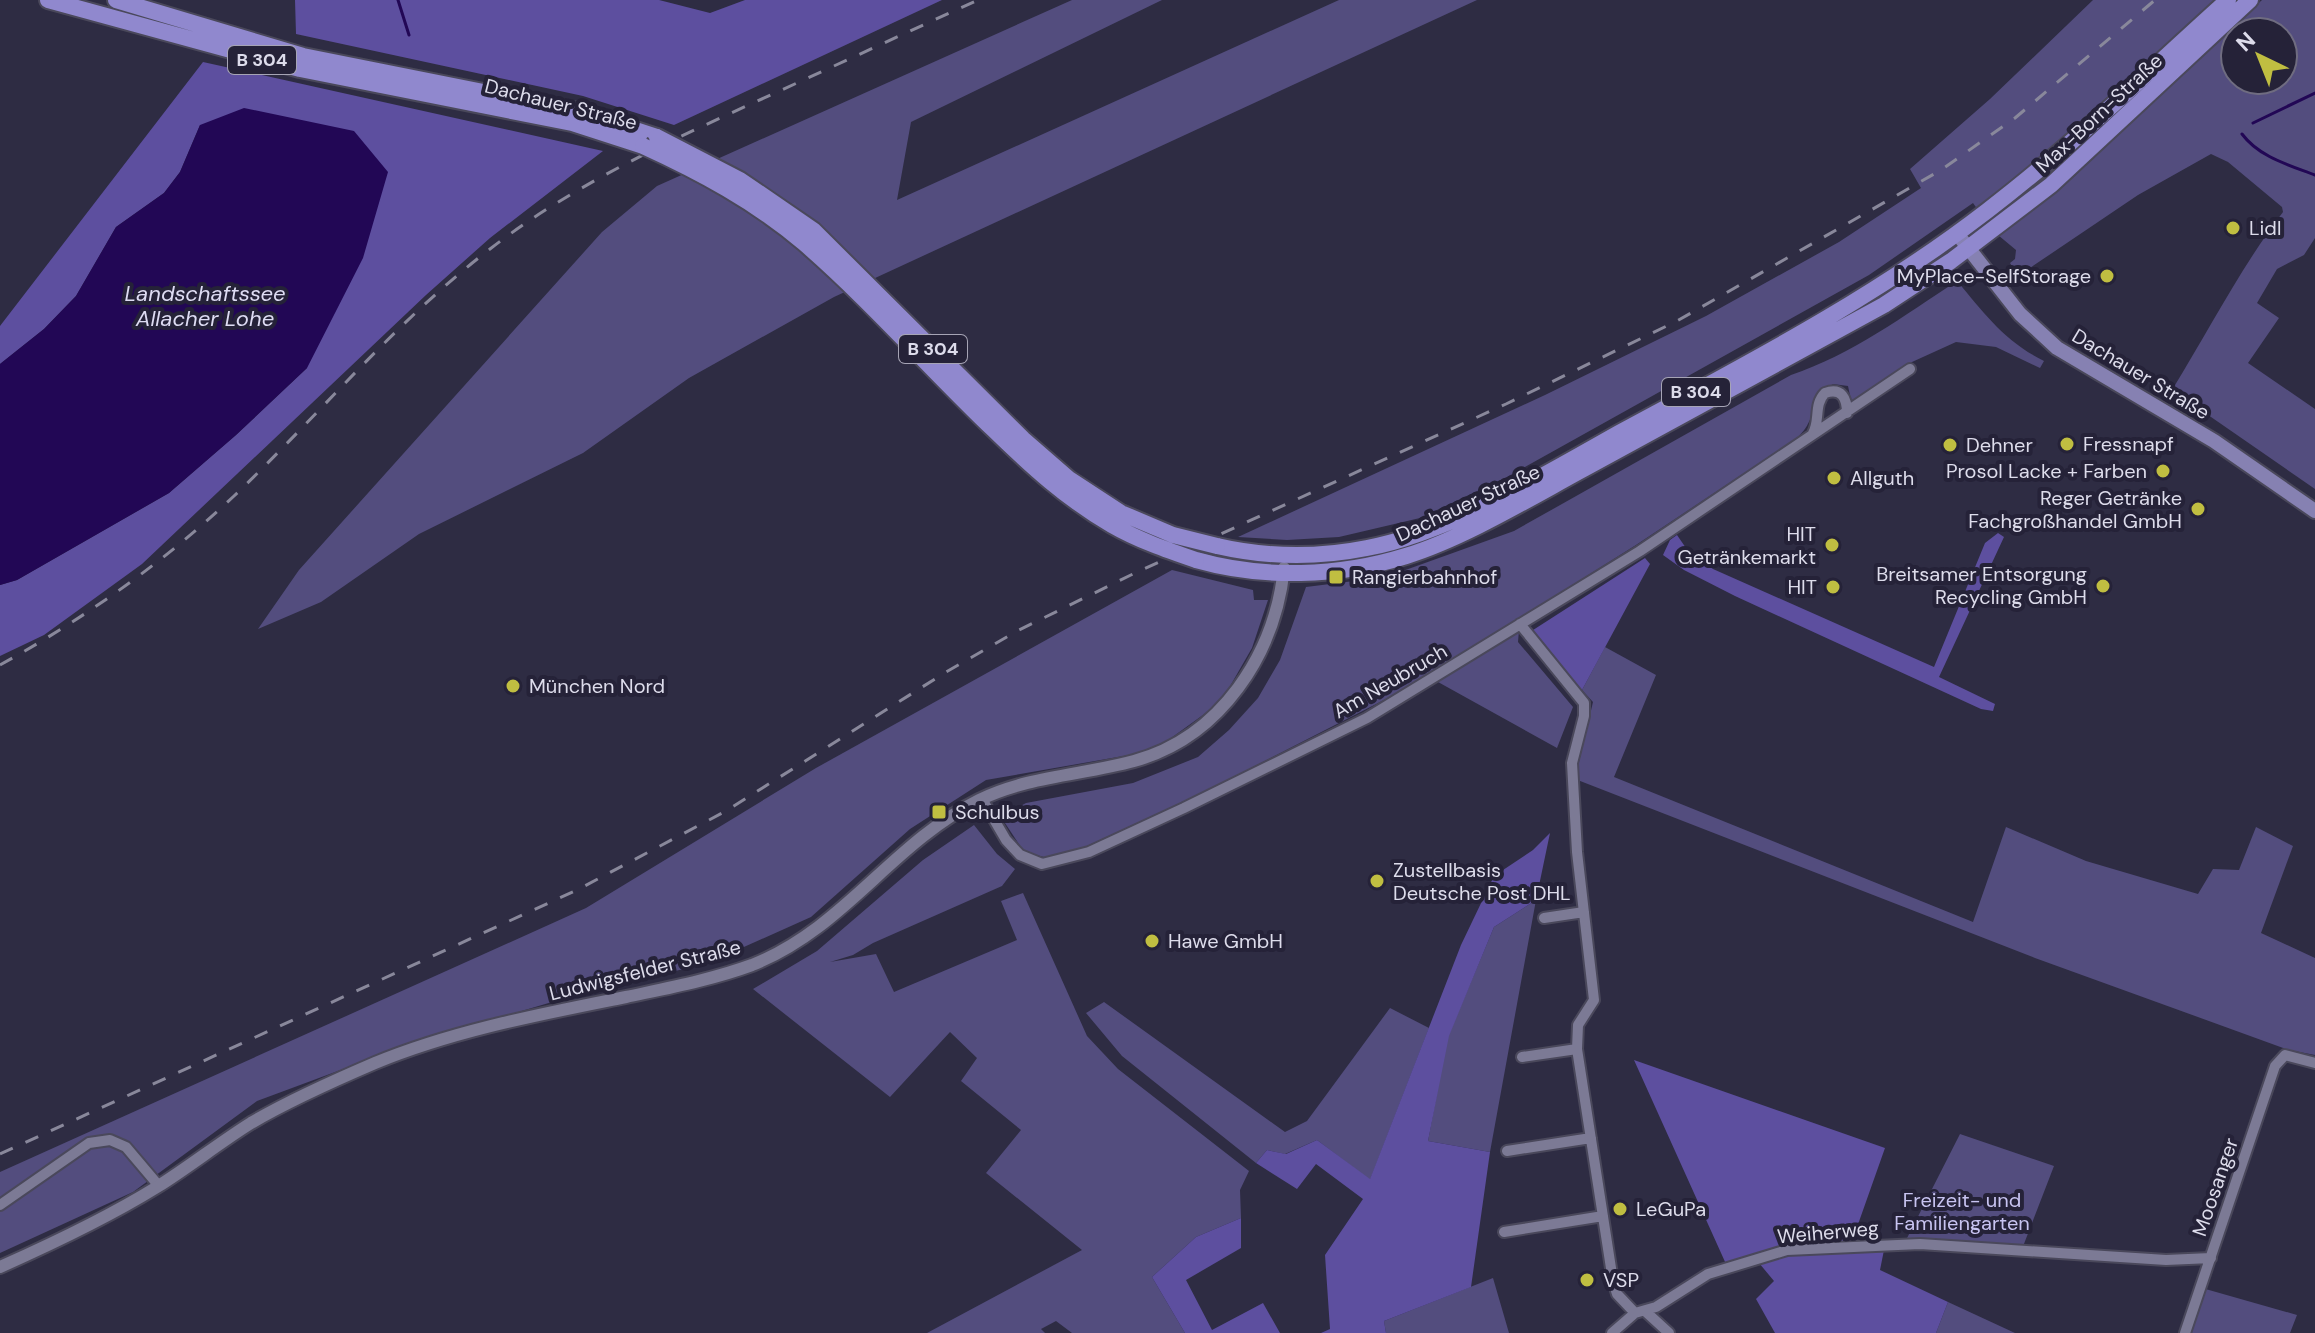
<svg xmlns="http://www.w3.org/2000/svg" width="2315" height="1333" viewBox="0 0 2315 1333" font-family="'DM Sans',sans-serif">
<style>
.green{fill:#534d7e;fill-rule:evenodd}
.forest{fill:#5d4f9f}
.water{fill:#220755}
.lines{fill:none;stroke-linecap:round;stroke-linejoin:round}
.stream{stroke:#220755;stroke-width:3}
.minor-casing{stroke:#4a485b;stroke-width:14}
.tertiary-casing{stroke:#4a485b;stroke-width:16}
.secondary-casing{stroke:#4a485b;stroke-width:18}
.primary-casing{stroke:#4a485b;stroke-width:20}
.minor{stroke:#7c7a95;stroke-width:10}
.tertiary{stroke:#7c7a95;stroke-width:12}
.secondary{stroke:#8681b2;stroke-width:14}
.primary{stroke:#9088ce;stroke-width:16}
.rail{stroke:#89889b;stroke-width:3;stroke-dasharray:14 14;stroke-linecap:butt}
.primary-bridge-casing{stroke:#4a485b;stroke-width:20;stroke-linecap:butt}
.primary-bridge{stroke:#9088ce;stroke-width:16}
.poi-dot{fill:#c0be41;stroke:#252238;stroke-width:3}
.labels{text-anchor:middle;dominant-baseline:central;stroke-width:8;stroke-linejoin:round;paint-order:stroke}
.shield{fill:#252238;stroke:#a6a4b5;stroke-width:2}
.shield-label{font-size:18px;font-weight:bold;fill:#dddceb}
.street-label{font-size:20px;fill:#dddceb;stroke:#252238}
.poi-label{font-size:20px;fill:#dddceb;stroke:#252238;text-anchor:start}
.park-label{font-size:20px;fill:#c8c4f1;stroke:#252238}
.water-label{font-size:22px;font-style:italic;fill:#dedcf3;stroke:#252238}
</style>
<rect width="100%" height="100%" fill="#2e2c43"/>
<path class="green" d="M1072,0H1162L911,122L897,200L1339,0H1477L834,297L689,378L583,453L419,534L321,602L258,629L299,570L602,232L657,186Z
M2093,0H2218L2088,119L1978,210L1973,203L1869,275L1507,477L1420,518L1339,537L1287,540L1238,537L1545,395L1706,316L1839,242L1921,188L1910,169L1990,99Z
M2262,0H2315V238L2304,255L2277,269L2257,303L2279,318L2248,363L2315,409V489L2172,390C2209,330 2241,267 2283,212L2282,207L2228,162L2211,154L2138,195L2018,276L2010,263L2015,259L2016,250L1998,235L2065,185ZM2235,32H2283V80H2235Z
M1957,281C1985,314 2004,341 2044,361L2040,368L1996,347L1956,342L1912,362L1852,405L1848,386L1833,384L1817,394C1813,412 1811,425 1797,438L1636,545L1520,618L1518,642L1573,707L1557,748L1429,677L1200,794L1087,846L1059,855L1044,857L1024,852L1001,817L1026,803L1133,783L1198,757L1229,730L1258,698L1280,660L1306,587L1386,577L1514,531L1791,375C1851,355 1905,315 1957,281Z
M1172,570L1253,590L1254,600H1268L1252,648L1229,688L1214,707L1167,741L1135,754L986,780L910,829L811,917L708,963L569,997L416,1042L257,1101L133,1192L0,1253V1172L586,908L816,768Z
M1605,647L1656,675L1614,777L1973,922L2006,827L2086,861L2198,894L2213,869L2239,870L2256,827L2293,846L2261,933L2315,958V1055L2289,1050L2035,958L1575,779L1593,702L1582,690Z
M974,825L997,854L1015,869L1002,886L873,943L853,955L830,962L876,954L894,992L1017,940L1001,901L1023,893L1087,1036L1118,1069L1249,1171L1240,1190L1241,1218L1196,1237L1152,1277L1185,1333H1072L1056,1321L1041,1329L1045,1333H927L1082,1250L986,1173L1021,1130L961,1081L977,1058L950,1032L890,1097L753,989L817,951L923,860Z
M1536,900L1490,1152L1428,1141L1447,1039L1494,927Z
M1104,1002L1285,1132L1307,1121L1390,1008L1429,1028L1370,1180L1317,1140L1285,1154L1267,1150L1256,1163L1122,1056L1086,1013Z
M1960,1134L2054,1166L2022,1249L1904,1244Z
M1493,1278L1509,1333H1386L1384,1321Z
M2202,1288L2297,1315L2290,1333H2186Z
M1948,1302L2015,1333H1936Z"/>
<path class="forest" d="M295,0H659L710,13L745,0H942L674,125L583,96L296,34Z
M203,62L603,151L490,238L426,295L142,564L44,635L0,656V585L17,580L169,493L236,435L307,368L200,125L180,172L164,193L116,227L76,296L44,329L0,364V326Z
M1998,533L2004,537L1939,677L1995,704L1993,711L1981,709L1735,596L1684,570L1663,555L1670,540L1677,535L1688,551L1713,569L1934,667L1985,543Z
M1645,558L1650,564L1582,690L1530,632Z
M1550,833L1536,900L1494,927L1449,1036L1428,1141L1490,1152L1471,1287L1384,1321L1386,1333H1321L1330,1329L1325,1255L1363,1199L1316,1164L1297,1189L1256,1163L1267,1150L1286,1154L1317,1140L1370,1179L1461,945L1494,876L1533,850Z
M1634,1060L1885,1148L1850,1247L1885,1245L1880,1270L1948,1302L1936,1333H1775L1756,1299L1774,1281L1754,1257L1726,1264Z
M1241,1218V1248L1186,1280L1212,1330L1263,1303L1280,1333H1185L1152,1277L1196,1237Z"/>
<path class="water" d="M244,108L354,131L388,172L363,258L307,368L236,435L169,493L17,580L0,585V364L44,329L76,296L116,227L164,193L180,172L200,125Z"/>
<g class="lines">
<path class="stream" d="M398,0L409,35
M2253,123L2315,93
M2242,134C2259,157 2289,165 2315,175"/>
<defs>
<path id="minor" d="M1812,435C1821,422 1813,405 1825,393C1842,387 1847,399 1847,413
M1520,624L1584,703V716L1572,763L1577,852L1594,1000L1578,1025L1577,1049L1613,1281L1617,1294L1635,1313
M982,799L1006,840L1020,855L1042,864L1089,852L1184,808L1367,718L1640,551L1910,369
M1544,918L1584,912
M1522,1057L1577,1049
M1507,1151L1591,1138
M0,1205L89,1143L110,1140L126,1147L159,1186
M1504,1232L1603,1216
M1645,1311L1669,1333
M1612,1333L1635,1313L1656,1307L1708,1274L1787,1250L1920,1244L2166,1260L2211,1258
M2185,1333L2275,1066L2285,1055L2315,1063"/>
<path id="tertiary" d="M0,1267C54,1243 107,1218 157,1187C189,1167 219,1143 251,1123C290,1100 333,1081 375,1063C455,1030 542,1014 626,997C668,988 711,980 752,965C845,928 891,844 979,800C1028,776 1083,775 1134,761C1221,737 1275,654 1284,568"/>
<path id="secondary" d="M1962,240L2020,314L2057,348L2214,441L2315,511"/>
<path id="primary" d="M48,0L300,69L572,123L643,146
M116,0L303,56L578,111L657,137
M1217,546C1265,557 1317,558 1367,548C1449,533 1546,474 1619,433C1745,365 1873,299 1987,211C2072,146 2148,72 2228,0
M1196,560C1263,579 1339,577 1406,556C1465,538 1535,495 1591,465C1688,411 1786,358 1884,305L1951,261L2051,185L2250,0"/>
</defs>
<use href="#minor" class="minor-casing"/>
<use href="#tertiary" class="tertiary-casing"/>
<use href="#secondary" class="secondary-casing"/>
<use href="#primary" class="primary-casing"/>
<use href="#minor" class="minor"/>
<use href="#tertiary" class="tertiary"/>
<use href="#secondary" class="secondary"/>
<use href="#primary" class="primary"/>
<path class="rail" d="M0,665C85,618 163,563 234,496C320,414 396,321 490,249C570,187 661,145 753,103C828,69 903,34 978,0
M0,1154L577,890L726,811L946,672L1019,630L1135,573L1506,404L1677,321L1941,170L2015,118L2155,0"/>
<defs>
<path id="primary-bridge" d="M657,137L740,180L813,230L1023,439L1069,479L1121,513L1173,535L1217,546
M643,146C700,172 756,202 804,243C871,301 930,369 994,430C1031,466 1067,499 1112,525C1138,540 1167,550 1196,560"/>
</defs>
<use href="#primary-bridge" class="primary-bridge-casing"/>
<use href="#primary-bridge" class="primary-bridge"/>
</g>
<g class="poi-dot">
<circle cx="2233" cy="228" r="8"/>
<circle cx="2107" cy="276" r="8"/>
<circle cx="2067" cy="444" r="8"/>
<circle cx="1950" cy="445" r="8"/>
<circle cx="2163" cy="471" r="8"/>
<circle cx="1834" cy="478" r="8"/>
<circle cx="2198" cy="509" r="8"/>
<circle cx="1832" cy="545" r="8"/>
<rect x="1328" y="569" width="16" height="16" rx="4"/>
<circle cx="2103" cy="586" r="8"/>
<circle cx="1833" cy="587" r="8"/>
<circle cx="513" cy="686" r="8"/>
<rect x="931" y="804" width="16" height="16" rx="4"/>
<circle cx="1377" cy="881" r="8"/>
<circle cx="1152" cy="941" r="8"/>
<circle cx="1620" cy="1209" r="8"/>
<circle cx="1587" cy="1280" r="8"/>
</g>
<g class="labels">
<g class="shield">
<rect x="228" y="46" width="68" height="28" rx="6"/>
<rect x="899" y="335" width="68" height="28" rx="6"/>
<rect x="1662" y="378" width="68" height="28" rx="6"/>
</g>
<g class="shield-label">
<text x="262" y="60">B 304</text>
<text x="933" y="349">B 304</text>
<text x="1696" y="392">B 304</text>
</g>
<g class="street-label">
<text transform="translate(561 104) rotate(14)">Dachauer Straße</text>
<text transform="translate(2099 113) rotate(-43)">Max-Born-Straße</text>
<text transform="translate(2141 374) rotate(31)">Dachauer Straße</text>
<text transform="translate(1468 503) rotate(-25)">Dachauer Straße</text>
<text transform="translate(1390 681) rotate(-30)">Am Neubruch</text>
<text transform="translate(645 970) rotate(-14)">Ludwigsfelder Straße</text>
<text transform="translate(2215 1187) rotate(-71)">Moosanger</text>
<text transform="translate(1828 1232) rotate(-5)">Weiherweg</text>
</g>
<g class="poi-label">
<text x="2249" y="228">Lidl</text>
<text x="2091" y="276" text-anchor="end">MyPlace-SelfStorage</text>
<text x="2083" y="444">Fressnapf</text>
<text x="1966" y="445">Dehner</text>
<text x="2147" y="471" text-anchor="end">Prosol Lacke + Farben</text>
<text x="1850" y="478">Allguth</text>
<text x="2182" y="498" text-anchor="end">Reger Getränke<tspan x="2182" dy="23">Fachgroßhandel GmbH</tspan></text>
<text x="1816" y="534" text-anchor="end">HIT<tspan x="1816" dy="23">Getränkemarkt</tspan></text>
<text x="2087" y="574" text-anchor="end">Breitsamer Entsorgung<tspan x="2087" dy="23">Recycling GmbH</tspan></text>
<text x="1352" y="577">Rangierbahnhof</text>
<text x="1817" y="587" text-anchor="end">HIT</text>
<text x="529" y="686">München Nord</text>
<text x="955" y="812">Schulbus</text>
<text x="1393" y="870">Zustellbasis<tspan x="1393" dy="23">Deutsche Post DHL</tspan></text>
<text x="1168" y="941">Hawe GmbH</text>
<text x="1636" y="1209">LeGuPa</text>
<text x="1603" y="1280">VSP</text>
</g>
<g class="park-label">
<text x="1962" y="1200">Freizeit- und<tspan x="1962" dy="23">Familiengarten</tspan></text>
</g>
<g class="water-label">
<text x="205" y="293">Landschaftssee<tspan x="205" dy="25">Allacher Lohe</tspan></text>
</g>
</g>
<g transform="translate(2259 56) rotate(317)"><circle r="38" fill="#252238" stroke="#6f6c80" stroke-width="2"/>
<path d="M0-6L14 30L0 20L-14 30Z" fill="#c0be41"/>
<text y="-12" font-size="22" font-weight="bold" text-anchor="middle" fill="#dddceb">N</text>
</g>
</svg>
